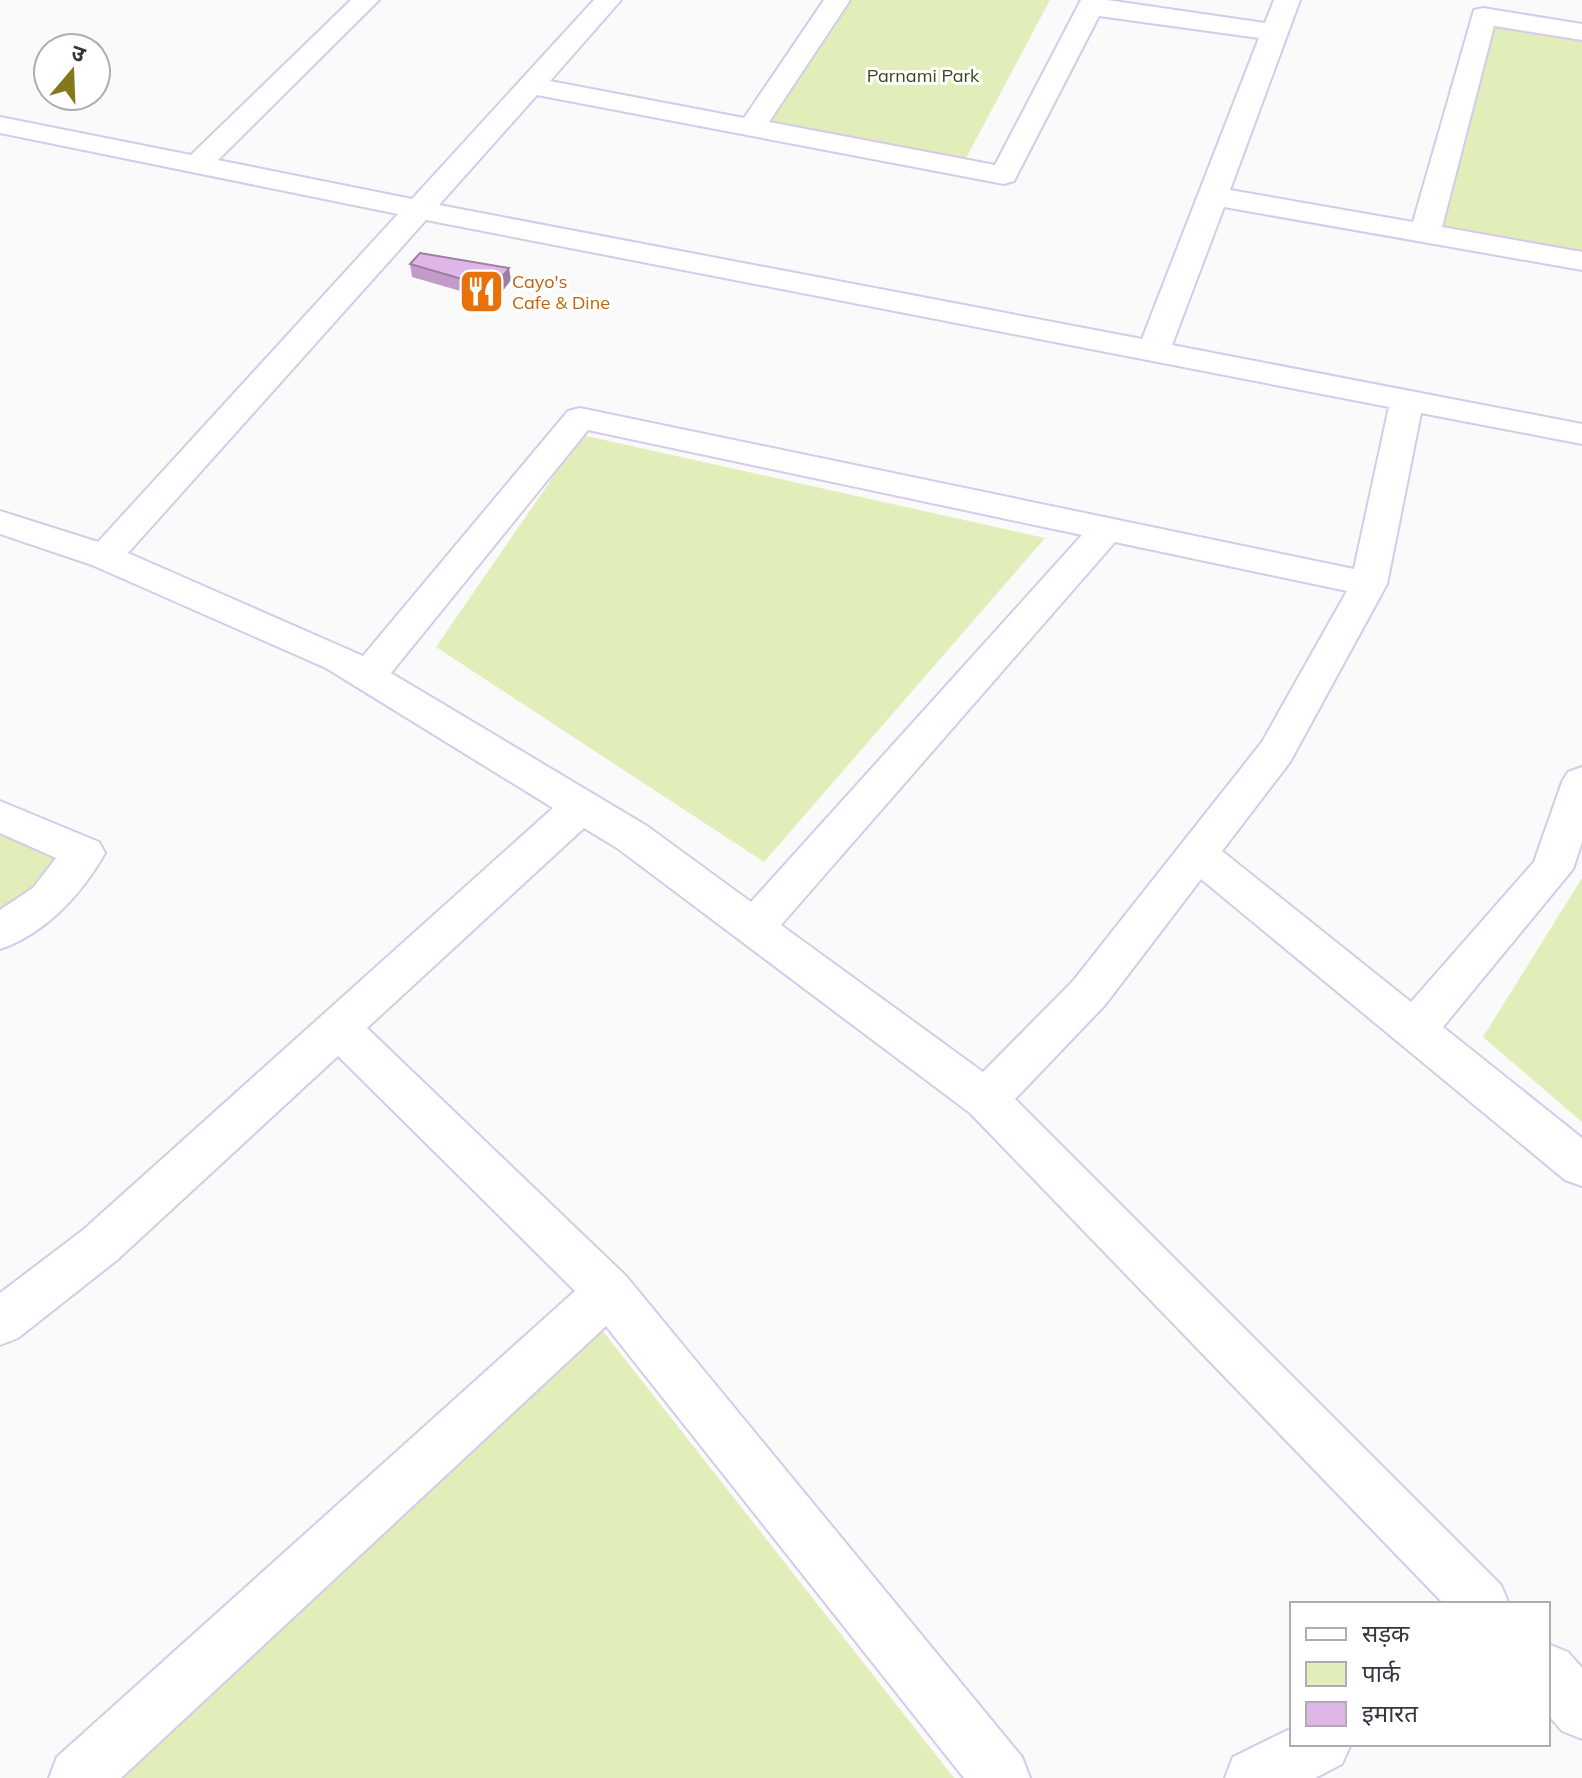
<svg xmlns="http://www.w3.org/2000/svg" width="1582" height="1778" viewBox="0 0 1582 1778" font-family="Mulish,'Noto Sans Devanagari',sans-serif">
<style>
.green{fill:#e1eeba}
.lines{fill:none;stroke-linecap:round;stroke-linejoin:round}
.minor-casing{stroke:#d5caea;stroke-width:4}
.minor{fill:#fff;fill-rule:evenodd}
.wall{fill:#c19cc8}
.shaded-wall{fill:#9d7fa2}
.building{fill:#e0b5e8;stroke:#9d7fa2;stroke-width:2}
.labels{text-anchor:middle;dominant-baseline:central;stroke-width:6;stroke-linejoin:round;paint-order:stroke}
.far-park-label{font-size:18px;fill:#3d4618;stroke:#fff}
.far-food-label{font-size:18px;fill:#c56008;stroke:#fff;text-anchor:start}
</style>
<rect width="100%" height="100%" fill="#fafafa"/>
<path class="green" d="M832,0H1050L965,160L749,122Z
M1487,23L1582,38V251L1441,226Z
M582,435L1045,538L764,862L436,647Z
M0,833L64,859L14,907L0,917Z
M1582,878V1122L1483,1037Z
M602,1330L954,1778H121Z"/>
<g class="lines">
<defs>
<path id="minor" d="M351,0H379L218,160L412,199L594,0H621L550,81L744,118L824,0H850L769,122L995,165L1081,0H1107L1265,23L1274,0H1300L1230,190L1413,222L1474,10L1483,8L1582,24V40L1494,26L1442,227L1582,252V270L1224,207L1172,345L1582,424V444L1421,413L1387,584L1290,762L1222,851L1411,1002L1534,862L1562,782L1568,772L1582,767V842L1573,869L1443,1027L1582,1138V1186L1565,1180L1201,879L1105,1005L1015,1099L1501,1585L1509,1604H1444L970,1113L617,848L584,828L367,1028L626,1276L1022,1757L1030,1778H964L606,1326L121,1778H49L57,1757L575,1291L338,1056L117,1260L18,1338L0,1345V1293L83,1230L553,808L326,668L92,565L0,534V511L98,542L398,214L0,133V117L191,155ZM1099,16L1259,38L1142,339L439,205L537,95L1004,184L1014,181ZM426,220L1389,407L1354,569L580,408L568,411L363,656L128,553ZM588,430L1082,535L751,902L647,826L391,673ZM1115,542L1347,591L1262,742L1073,981L983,1072L781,925Z
M0,801L99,842L105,853C82,894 45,934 0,949V910L33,888L56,858L0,833Z
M1548,1644L1568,1652L1582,1668V1739L1562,1731L1548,1715Z
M1292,1728V1744H1351L1342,1764L1315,1778H1225L1233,1757Z"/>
</defs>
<use href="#minor" class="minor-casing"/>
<use href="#minor" class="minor"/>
</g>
<path class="wall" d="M410,264L511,280L495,301L412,277Z"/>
<path class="shaded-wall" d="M509,268L511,280L495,301L493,288Z"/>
<path class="building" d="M420,253L509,268L493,288L410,264Z"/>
<defs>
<symbol id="restaurant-square" viewBox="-11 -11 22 22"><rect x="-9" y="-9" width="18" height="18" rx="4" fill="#e8710a" stroke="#fff"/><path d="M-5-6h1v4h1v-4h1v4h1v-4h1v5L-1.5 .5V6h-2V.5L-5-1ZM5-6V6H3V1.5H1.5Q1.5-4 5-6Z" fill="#fff"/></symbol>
</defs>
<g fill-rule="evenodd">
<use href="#restaurant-square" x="456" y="266" width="51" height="51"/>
</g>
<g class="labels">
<g class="far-park-label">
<text x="923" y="75">Parnami Park</text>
</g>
<g class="far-food-label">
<text x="512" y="281">Cayo's<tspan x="512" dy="21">Cafe &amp; Dine</tspan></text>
</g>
</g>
<rect x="1290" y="1602" width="260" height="144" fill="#ffffff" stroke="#afadb2" stroke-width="2"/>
<rect x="1306" y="1628" width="40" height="12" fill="#ffffff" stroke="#afadb2" stroke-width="2"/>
<text x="1362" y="1642" font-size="24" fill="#37333f">सड़क</text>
<rect x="1306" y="1662" width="40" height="24" fill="#e1eeba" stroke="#afadb2" stroke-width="2"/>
<text x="1362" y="1682" font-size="24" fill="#37333f">पार्क</text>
<rect x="1306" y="1702" width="40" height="24" fill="#e0b5e8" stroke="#afadb2" stroke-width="2"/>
<text x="1362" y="1722" font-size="24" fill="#37333f">इमारत</text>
<g transform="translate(72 72) rotate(19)"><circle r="38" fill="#ffffff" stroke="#afadb2" stroke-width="2"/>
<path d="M0-6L14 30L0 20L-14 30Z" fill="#84781c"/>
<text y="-12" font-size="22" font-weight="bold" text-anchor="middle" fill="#37333f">उ</text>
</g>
</svg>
